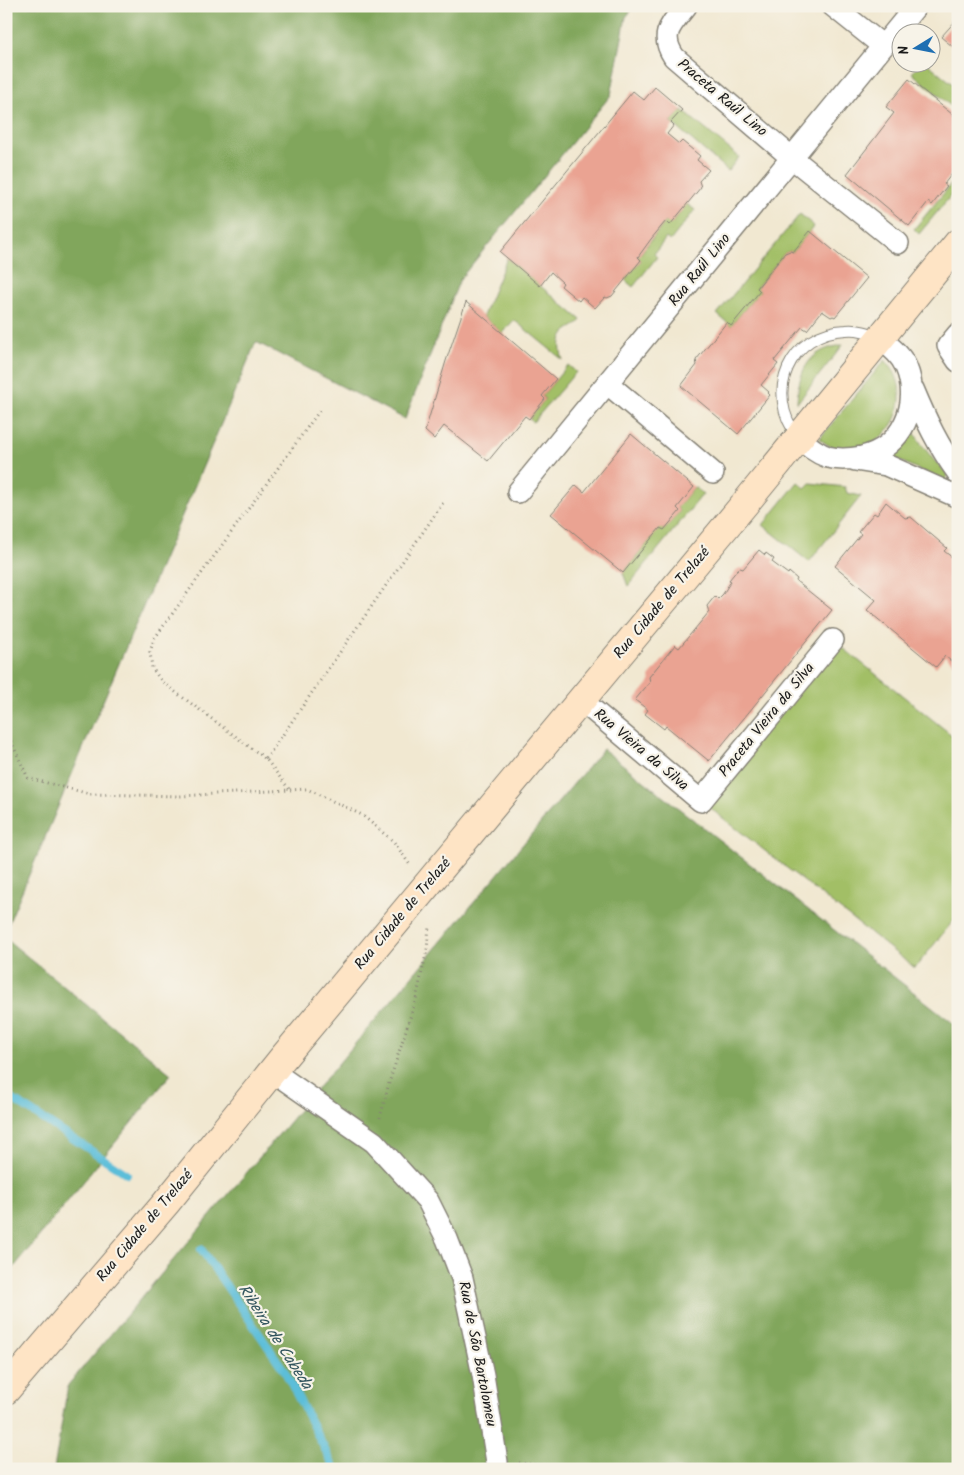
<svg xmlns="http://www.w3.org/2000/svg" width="964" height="1475" viewBox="0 0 964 1475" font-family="Kalam,sans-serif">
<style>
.green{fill:#a2bf66;stroke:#5f6e41}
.forest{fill:#81a65b;stroke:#4e613c}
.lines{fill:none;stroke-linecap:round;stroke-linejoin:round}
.stream{stroke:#5bbed9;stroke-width:8}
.building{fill:#eaa392}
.lane-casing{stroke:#868276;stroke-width:12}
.street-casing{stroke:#868276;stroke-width:24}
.secondary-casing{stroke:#868276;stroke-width:30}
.path{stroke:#868276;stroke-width:3;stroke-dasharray:1 4;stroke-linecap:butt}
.lane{stroke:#fff;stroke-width:10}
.street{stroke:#fff;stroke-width:21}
.secondary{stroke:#fee4c5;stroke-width:28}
.labels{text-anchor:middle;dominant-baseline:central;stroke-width:4.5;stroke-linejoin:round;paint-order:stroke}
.street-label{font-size:15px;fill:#1c1c1c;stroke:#f7f3e8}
.water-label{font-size:16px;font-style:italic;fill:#32555e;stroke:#f7f3e8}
</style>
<rect width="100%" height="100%" fill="#f7f3e8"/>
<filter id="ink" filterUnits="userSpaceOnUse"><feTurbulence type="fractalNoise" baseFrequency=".02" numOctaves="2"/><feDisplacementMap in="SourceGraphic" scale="10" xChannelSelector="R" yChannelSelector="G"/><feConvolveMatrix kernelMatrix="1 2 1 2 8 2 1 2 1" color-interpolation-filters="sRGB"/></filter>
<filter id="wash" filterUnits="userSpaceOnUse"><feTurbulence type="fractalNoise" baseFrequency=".0096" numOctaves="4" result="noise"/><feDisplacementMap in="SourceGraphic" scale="20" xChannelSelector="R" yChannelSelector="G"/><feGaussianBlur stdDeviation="1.12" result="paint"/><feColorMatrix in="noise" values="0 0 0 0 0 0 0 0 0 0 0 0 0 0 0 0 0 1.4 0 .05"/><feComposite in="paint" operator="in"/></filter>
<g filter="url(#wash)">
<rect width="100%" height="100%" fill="#f1e8d1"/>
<path class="green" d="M921,63H927L958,88V112L912,73Z
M682,110L739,157L728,171L671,122Z
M958,176V187L919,234L914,229Z
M687,204L695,210L670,241L666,238L654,254L657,257L633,287L625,280L641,260L638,257L666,221L671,224Z
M800,214L814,226L793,252L790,251L785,253L757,287L760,291L731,326L717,314Z
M507,258L581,320C574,328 575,325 568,330C558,337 560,350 563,360L514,320L502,333L483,316Z
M843,345L797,403C798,372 808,349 843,345Z
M885,360C889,365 894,370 896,376C913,416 874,462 832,447C827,445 823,441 819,439Z
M568,365L576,372L533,422L529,419L545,399L542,396Z
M912,429L922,445L933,459L947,473L948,476L944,481L889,456C898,447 908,441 912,429Z
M798,482L805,488L810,483L845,487L847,493L861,496L809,562L763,525Z
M694,487L703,494L628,586L623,573L660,528L664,530L680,511L677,508Z
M833,640L958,740V915L915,968L701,801Z"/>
<path class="forest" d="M6,6H635L626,17L611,95L460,279L405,419L256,342L6,929Z
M603,749L958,1027V1469H54L68,1385Z
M6,939L171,1074L6,1277Z"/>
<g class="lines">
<path class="stream" d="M6,1095L127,1174
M201,1249L284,1370L335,1469"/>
</g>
<g id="blocks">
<path class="building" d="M958,18V51L941,37Z
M909,79L958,119V166L944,184L947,186L932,205L928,202L909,226L847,174L894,113L886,107Z
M655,87L682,110L671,122L674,125L667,134L679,144L682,141L700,156L697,160L709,170L699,181L701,187L670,225L666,221L651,239L638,257L641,260L612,296L607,298L605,297L595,308L582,297L579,301L561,286L563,283L551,272L540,286L500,252L633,91L644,100Z
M810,231L867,278L835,317L833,316L831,317L822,311L807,330L802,327L774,361L778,364L761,385L769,392L768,393L770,395L738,434L681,386L697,365L696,360L727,322L731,326L760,291L757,288L785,253L790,251L793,252Z
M466,302L556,379L542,396L545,399L529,419L525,416L488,461L444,426L434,439L425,431L446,361Z
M631,434L694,487L677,508L680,511L664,530L660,528L623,573L551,514L576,485L584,492Z
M886,502L905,518L910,517L912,518L947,548L944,551L958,562V667L945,656L936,667L867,610L876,600L835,566L861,534L858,532L874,513L877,515Z
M759,550L765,555L766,553L774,559L772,562L788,574L789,572L797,579L796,581L832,610L709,761L666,726L664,729L645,714L648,710L635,700L650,682L649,677L675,645L679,648L709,612L707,606L715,596L718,599L723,594L731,581L729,580L738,569L740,568L743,569Z"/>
</g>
</g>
<g filter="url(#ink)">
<use href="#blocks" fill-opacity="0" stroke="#868276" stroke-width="1"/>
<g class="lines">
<defs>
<path id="lane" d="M798,437C763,393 790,332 846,330C857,329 870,332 879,338"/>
<path id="street" d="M686,6C671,25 659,34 674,57L792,158L898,243
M833,6L883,46
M958,334L948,346L958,361
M607,383L713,473
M913,389C926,420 938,446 958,473
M799,438C807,445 816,453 828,457C838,460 851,459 862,457C902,448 922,404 906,367C901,355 890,346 880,339
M855,460L886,465L958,497
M518,492L916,6
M581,700L701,801L833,640
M272,1071L374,1142L428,1201L447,1239L462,1278L483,1375L497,1462"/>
<path id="secondary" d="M6,1390L166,1203L282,1059L747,501L958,243"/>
</defs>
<use href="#lane" class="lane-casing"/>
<use href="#street" class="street-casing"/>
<use href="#secondary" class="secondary-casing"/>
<path class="path" d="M6,727L9,737L28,778L90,794L180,796L307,789L362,815L394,842L410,865
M266,759L443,503
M289,789L266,759L162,682L152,668L150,652L154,639L320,410
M380,1118L389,1083L416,999L427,950L429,926
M519,1463L573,1469"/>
<use href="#lane" class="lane"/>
<use href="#street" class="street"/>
<use href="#secondary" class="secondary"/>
</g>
</g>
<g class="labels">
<g class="street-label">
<text transform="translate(722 98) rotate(40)">Praceta Raúl Lino</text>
<text transform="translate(700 270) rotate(-51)">Rua Raúl Lino</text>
<text transform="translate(662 603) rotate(-50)">Rua Cidade de Trelazé</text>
<text transform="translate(767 720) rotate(-51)">Praceta Vieira da Silva</text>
<text transform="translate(641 750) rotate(40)">Rua Vieira da Silva</text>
<text transform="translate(403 914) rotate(-50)">Rua Cidade de Trelazé</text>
<text transform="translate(145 1226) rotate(-50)">Rua Cidade de Trelazé</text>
<text transform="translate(477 1354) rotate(79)">Rua de São Bartolomeu</text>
</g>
<g class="water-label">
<text transform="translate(275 1337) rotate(57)">Ribeira de Cabeda</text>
</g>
</g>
<rect width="964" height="1475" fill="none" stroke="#f7f3e8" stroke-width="25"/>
<g transform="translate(916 48) rotate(260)"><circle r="24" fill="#f7f3e8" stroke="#9f9d96"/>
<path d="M0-4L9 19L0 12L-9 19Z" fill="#1f6fb2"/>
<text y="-8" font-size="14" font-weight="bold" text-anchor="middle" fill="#1c1c1c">N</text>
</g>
</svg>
